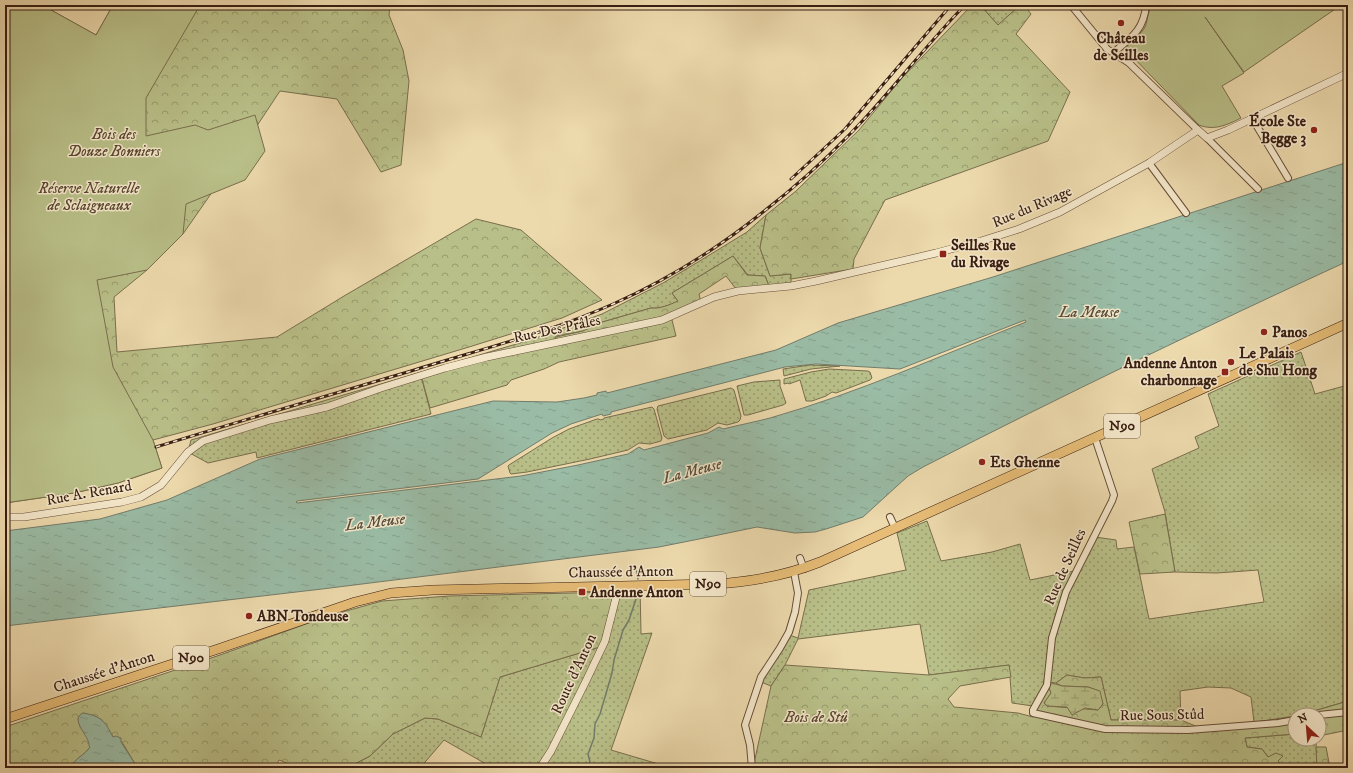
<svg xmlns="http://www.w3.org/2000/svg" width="1353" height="773" viewBox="0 0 1353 773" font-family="'IM FELL DW Pica',serif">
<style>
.grass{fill:url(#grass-dots);stroke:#796e4d}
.forest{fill:url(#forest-crowns);stroke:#796e4d}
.wetland{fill:url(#wetland-marsh);stroke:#796e4d}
.park{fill:#b9bf88;stroke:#796e4d}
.water{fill:url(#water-ripples);stroke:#737c6a;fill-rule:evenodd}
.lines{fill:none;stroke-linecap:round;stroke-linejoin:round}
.stream{stroke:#737c6a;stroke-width:1.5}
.minor-casing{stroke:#664d38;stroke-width:8}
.tertiary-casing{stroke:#664d38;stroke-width:8}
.primary-casing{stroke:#391e12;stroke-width:10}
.minor{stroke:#f3e6c9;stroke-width:6}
.tertiary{stroke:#f3e6c9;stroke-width:7}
.primary{stroke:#e6bc76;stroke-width:9}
.rail-casing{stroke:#391e12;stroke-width:3}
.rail{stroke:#f3e6c9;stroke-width:1.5;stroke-dasharray:4.5;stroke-linecap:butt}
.poi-dot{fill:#8f2418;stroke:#f3e6c9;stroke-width:1.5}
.labels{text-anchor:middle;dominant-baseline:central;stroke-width:3;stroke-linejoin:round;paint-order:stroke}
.shield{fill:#f3e6c9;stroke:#715a49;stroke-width:1}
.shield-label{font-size:14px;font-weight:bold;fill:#391e12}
.poi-label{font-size:15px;font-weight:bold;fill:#391e12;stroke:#f3e6c9;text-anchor:start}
.park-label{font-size:15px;font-style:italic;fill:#594630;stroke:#f3e6c9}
.street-label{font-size:15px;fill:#391e12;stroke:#f3e6c9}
.water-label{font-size:16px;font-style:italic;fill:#564d3e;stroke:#f3e6c9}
</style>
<defs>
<pattern id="grass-dots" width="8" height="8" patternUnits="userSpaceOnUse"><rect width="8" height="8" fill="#b9bf88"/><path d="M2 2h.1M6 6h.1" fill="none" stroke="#979b6e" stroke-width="1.8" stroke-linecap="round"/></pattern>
<pattern id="forest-crowns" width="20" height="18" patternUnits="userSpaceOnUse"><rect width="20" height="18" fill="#b9bf88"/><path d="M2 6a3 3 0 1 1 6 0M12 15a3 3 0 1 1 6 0" fill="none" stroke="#979b6e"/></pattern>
<pattern id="wetland-marsh" width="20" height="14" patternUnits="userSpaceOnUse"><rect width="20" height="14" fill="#b9bf88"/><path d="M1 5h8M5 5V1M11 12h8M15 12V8" fill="none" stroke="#979b6e"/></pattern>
<pattern id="water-ripples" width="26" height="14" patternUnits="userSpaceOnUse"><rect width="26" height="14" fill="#9abba5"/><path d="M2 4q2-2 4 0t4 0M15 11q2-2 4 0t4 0" fill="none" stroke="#85a08d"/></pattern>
</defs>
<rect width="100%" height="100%" fill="#ecd9ac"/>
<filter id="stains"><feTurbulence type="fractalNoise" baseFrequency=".005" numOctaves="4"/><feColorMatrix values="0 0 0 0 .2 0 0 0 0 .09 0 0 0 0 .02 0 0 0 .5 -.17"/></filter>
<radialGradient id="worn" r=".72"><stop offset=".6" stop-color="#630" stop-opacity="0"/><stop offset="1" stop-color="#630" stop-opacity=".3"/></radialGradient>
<path class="grass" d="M980,5H1020L998,25Z
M766,215L760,248L770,276L791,274V283L769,286L765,276L748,275L733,256L672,293L678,301C670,305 660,309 651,308L599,323L583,331L556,336L554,343L421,376L431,414L257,458L256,452L208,463L188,452L191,440L530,340L602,314L663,283L698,262L747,232Z
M1301,352L1315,394L1348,385V701L1300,715H1295V716L1288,718L1254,722L1251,697L1231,688L1208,687L1180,691L1181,720H1111L1101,677L1084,678L1067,675L1056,683L1049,682C1050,668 1051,653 1054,639C1062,603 1078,569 1095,537L1116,540L1117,549L1134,547L1149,619L1264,602L1258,570L1217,573L1175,572L1165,512L1152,469L1199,448L1195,437L1219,426L1208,394Z
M810,365L840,366L811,369L784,376L783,369Z
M829,369L868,371L870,372L872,378L870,380L836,393L832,392L826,396L812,401H806L800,380L789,384L788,383L784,384V379L811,372Z
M780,380V386L786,403L783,405L748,415H744L737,386L754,382Z
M731,388L734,390L741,416L740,420L738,422L727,425L718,423L707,430L668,439L664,436L657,409L658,406Z
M652,407L654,409L662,438L661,441L650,444L639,443L628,450L590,459L527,472L511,474L510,473L508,466L509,465L552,438L569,429L597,419H599L600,420L604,419V418Z
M927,521L941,561L992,552L1020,544L1030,580L1074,571L1062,594L1052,627L1043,688L1033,706L1012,703L1009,665L929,675L920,624L798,639L785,665L771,686L761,682L789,635L798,638L809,590L906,570L897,533Z
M619,586H640L641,634L652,633L611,750L672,768H493L444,740L420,768H347L370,756L393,734L425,718L438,719L481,737L500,677L603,646Z
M1295,734V739H1316L1317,768H1251L1282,766L1278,761L1268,757L1262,749L1247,747L1245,738Z"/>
<path class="forest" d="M5,5H42L96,35L113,5H390L389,15L403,50L409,81L401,165L381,172L337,99L280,91L231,165L183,234L147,270L114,297L117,352L277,337L344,296L476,219L521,230L602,300L562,318L469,347L213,424L153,440L162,468L118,483L74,493L5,503Z
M972,5H980L998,25L1020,5H1024L1031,14L1016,34L1070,92L1048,141L885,200L854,259L853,269L791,279V274L770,276L760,248L766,215L796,191L859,130L902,78Z
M733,256L747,275L765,276L769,286L736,289L726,276L699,294L701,303L671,316L676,336L559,362L544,369L511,380L507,385L430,408L421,375L554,343L556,337L583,331L599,323L651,308C660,309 669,305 678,301L672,293Z
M1165,514L1175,572L1140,574L1129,522Z
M614,592L603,646L500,677L481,737L438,719L425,718L393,734L370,756L347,768H331L325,764C316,766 301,771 293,767C288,764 285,762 279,760L275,768H142L137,767L122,742L113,737L102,720L95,716L83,713L80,715L78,719L80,727L88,737L90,747C84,756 76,757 70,768H5V727L220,655L328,616L382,601L449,596Z
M785,665L929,675L1009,665L1011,677L960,686L948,699L954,707L1018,713L1033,717L1048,685L1051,693L1044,703L1047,706L1098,710L1103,704L1099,691L1088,687L1062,686L1056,683L1067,675L1084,678L1101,677L1111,720H1181L1205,730L1295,716V734L1245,738L1247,747L1262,749L1268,757L1276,753L1283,756L1278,761L1282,766L1251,768H753L771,686Z
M1348,701V730L1319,736V715H1300Z
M1316,747H1326L1330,768H1317Z"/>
<path class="wetland" d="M1049,682L1062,686L1088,687L1100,691L1103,704L1098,710L1085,708L1072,715L1067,707L1047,706L1044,703L1051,693L1048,685Z"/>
<path class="park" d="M5,5H42L96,35L113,5H200L146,98V136L195,125L208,130L255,115L265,151L245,180L186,204L183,234L147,270L97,280L113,367L153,440L162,468L118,483L74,493L5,503Z
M1158,5H1341L1244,72L1205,17L1244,73L1222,86L1241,118C1227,125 1214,131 1199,125L1123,47C1130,41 1141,35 1145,27C1148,20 1147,13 1152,6Z"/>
<path class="water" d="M1348,162V261C1205,327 1063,395 923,467L908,476L863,517L826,529L815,532L795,533L757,527L699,539L659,547L322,589L5,626V531L100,519L167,500L260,459L493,401L557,402L584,398L597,395V393L606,391L607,393L776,350L838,323L993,277ZM1025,320L1026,322C942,355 858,393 770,418C755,422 739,425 723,429L719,427L708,433L644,450L639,447L628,454L578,465L521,476L297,503L296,502L297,501L478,479L552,433L571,424L602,414L603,416L611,414V412L785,367L816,364L900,369Z
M83,713C101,716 105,721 113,737L116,736L121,738V742L137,767L142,768H70C76,757 84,756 90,747L89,746C90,736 69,720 83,713Z"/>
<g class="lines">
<path class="stream" d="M636,568L638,579
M588,768L590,762L588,754L594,738L595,724L600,714L612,673L614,660L623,630L629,620L636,599"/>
<defs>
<path id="minor" d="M1071,5L1107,49L1129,63L1198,130
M1113,53C1131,38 1144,30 1146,5
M1252,118L1288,178
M1207,138L1258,189
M1149,163L1186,213
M1095,438L1114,495L1112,501L1066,592L1052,638L1047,685L1033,710V713L1105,729L1188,730L1278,723L1295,720
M890,517L895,528
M800,558L804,569
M1319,715L1348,712
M752,768L750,745L745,725L761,677L780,648L789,632L795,612L798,593L794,572"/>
<path id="tertiary" d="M5,517H24L122,502L141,497L161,485L188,452L203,441L270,420L327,407L381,388L445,368L487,357L662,320L714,297L738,291L791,286L816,281L936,253L981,241L1019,229L1060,212L1149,163L1198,130L1207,138L1228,130L1348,73
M540,768L551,751L586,681L605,641L619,586"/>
<path id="primary" d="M5,719L218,649L355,602L391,593L433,590L713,584C752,582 785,576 820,562L1348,323"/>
</defs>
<use href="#minor" class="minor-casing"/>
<use href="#tertiary" class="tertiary-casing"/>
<use href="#primary" class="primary-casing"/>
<use href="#minor" class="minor"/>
<use href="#tertiary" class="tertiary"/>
<use href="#primary" class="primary"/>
<defs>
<path id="rail" d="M791,179L845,129L951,5
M156,447C240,421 326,396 411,371C478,350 548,333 613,304C667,280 717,249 763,212C794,188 824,161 851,133C891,92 925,46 965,5"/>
</defs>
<use href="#rail" class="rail-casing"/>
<use href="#rail" class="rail"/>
</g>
<g class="poi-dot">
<circle cx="1121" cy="23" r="4"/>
<circle cx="1314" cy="130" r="4"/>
<rect x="939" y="250" width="8" height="8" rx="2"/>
<circle cx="1264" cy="332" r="4"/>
<circle cx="1231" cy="362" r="4"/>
<rect x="1221" y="368" width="8" height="8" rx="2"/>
<circle cx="982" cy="462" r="4"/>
<rect x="578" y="588" width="8" height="8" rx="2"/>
<circle cx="249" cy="616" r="4"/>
</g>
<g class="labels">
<g class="shield">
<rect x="1104" y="414" width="36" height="24" rx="3"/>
<rect x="690" y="572" width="36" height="24" rx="3"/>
<rect x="173" y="646" width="36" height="24" rx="3"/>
</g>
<g class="shield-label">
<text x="1122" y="426">N90</text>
<text x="708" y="584">N90</text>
<text x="191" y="658">N90</text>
</g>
<g class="poi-label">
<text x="1121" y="38" text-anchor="middle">Château<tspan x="1121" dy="17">de Seilles</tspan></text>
<text x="1306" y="121" text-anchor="end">École Ste<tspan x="1306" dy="17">Begge 3</tspan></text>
<text x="951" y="245">Seilles Rue<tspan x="951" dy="17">du Rivage</tspan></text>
<text x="1272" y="332">Panos</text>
<text x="1239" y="353">Le Palais<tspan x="1239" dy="17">de Shu Hong</tspan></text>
<text x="1217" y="363" text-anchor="end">Andenne Anton<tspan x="1217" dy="17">charbonnage</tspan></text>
<text x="990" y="462">Ets Ghenne</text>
<text x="590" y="592">Andenne Anton</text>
<text x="257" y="616">ABN Tondeuse</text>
</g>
<g class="park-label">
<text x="114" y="134">Bois des<tspan x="114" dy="17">Douze Bonniers</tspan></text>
<text x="89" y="188">Réserve Naturelle<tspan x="89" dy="17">de Sclaigneaux</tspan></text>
<text x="816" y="717">Bois de Stû</text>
</g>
<g class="street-label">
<text transform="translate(1032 207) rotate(-23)">Rue du Rivage</text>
<text transform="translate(557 329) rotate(-12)">Rue Des Prâles</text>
<text transform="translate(89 493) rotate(-10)">Rue A. Renard</text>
<text transform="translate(1065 567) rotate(-66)">Rue de Seilles</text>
<text transform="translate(621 572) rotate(-1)">Chaussée d'Anton</text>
<text transform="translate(104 672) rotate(-18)">Chaussée d'Anton</text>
<text transform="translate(574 674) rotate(-65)">Route d'Anton</text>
<text transform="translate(1162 715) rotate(-1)">Rue Sous Stûd</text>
</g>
<g class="water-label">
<text x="1089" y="312">La Meuse</text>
<text transform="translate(692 471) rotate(-15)">La Meuse</text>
<text transform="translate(375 522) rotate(-7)">La Meuse</text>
</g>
</g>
<rect width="1353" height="773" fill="none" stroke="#ecd9ac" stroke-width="20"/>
<rect x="6" y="6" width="1341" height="761" fill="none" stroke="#391e12" stroke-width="2"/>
<rect x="10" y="10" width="1333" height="753" fill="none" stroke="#391e12"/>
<g transform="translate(1307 727) rotate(334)"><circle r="19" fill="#f3e6c9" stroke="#a99680"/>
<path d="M0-3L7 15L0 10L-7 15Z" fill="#8f2418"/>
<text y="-6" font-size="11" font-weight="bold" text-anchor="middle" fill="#391e12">N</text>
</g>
<rect width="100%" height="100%" filter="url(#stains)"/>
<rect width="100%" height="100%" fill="url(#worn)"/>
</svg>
